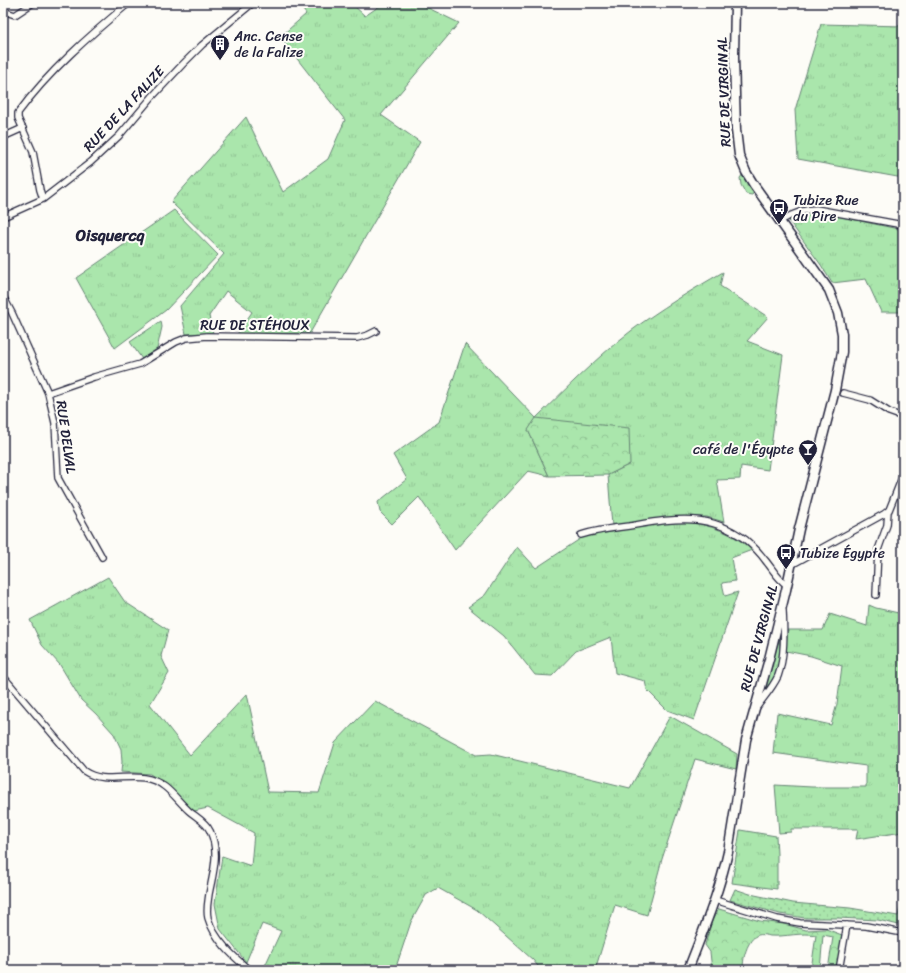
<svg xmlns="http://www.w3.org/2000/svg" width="906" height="973" viewBox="0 0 906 973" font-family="Sriracha,sans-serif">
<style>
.grass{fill:url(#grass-tufts);stroke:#668474}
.forest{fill:url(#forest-crowns);stroke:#668474}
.garden{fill:url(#garden-dots);stroke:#668474}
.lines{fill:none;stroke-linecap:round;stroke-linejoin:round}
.street-casing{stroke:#22223b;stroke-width:8}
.secondary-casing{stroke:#22223b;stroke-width:11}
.street{stroke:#fdfcf7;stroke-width:5.5}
.secondary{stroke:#fdfcf7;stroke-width:8}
.labels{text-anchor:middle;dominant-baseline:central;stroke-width:4;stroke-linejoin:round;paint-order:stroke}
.poi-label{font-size:14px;fill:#22223b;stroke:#fdfcf7;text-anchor:start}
.street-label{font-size:14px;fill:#22223b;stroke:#fdfcf7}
.quarter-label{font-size:16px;font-weight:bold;fill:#22223b;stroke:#fdfcf7}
</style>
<defs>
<pattern id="grass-tufts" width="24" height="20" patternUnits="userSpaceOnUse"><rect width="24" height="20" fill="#aae6ac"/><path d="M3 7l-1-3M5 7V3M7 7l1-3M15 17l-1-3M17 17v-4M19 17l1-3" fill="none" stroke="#92c595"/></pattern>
<pattern id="forest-crowns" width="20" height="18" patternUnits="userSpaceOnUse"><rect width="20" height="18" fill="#aae6ac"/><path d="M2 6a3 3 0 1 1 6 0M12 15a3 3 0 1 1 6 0" fill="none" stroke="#92c595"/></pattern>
<pattern id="garden-dots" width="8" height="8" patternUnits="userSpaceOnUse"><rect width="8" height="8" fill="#aae6ac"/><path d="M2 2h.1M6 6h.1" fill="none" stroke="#92c595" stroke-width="1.8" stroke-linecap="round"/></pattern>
</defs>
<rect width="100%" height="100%" fill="#fdfcf7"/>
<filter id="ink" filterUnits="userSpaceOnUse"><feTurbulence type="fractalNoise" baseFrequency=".025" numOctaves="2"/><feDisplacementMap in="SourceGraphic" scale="8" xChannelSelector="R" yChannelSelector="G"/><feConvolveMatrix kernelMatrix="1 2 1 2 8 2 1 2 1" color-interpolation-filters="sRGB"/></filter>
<g filter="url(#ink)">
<path class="grass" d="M298,3H351L365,16L384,3H418L459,23L381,115L420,142L310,333L237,334L252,312L226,291L209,316L213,333L186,334L180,306L224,254L171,202L246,117L283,192L328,159L345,120L280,37L306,14Z
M821,24L903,26V178L798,159L795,110Z
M743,174L755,191L752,195L746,194L741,185L740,178Z
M174,210L218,255L166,310L115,348L76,278Z
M818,212L903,230V312H881L866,279L832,283L821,265L789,221L797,217Z
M723,272L720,286L768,317L747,341L783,355L768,470L741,466L740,479L717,480L724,522L707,517H677L612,526L608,475L630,464L528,430L549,476L528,471L455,550L419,497L392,524L380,512L378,502L407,479L393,455L439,422L465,344L536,418C567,388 597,357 631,331C660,309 692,290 723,272Z
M161,321L162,327L157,349L142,359L130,342Z
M685,522C710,524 733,533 752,550L731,558L735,581L722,583L725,596L738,592L694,720L667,710L647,690L645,681L615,673L611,637L576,651L552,676L535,675L504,636L468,607L485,595L517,547L536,568L583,537L656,524Z
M108,577L125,602L168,630L161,656L169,673L150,704L190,755L247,694L268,792L319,793L335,743L375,701L476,755L491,754L630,788L670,716L737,754L736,769L695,759L662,859L647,915L615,905L595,970H541L533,960L477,910L438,888L426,895L411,922L395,970H263L281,931L262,924L246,962L220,929L215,904L222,856L251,866L254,833L208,808L194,811L170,787L150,774L121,772L122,762L121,749L114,734L96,714L81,700L60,665L42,645L30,620Z
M869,605L876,608L903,614V832L856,839L858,829H791V832L779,833L775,785L812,787H866V766L773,753L777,713L831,725L837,704L842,666L811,656L786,651L787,630H823L830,614L867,626Z
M780,636L779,666L772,683L762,696Z
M740,830L776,836L777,854V889L732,883Z"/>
<path class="forest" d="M536,418L629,428L630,464L608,475L549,476L528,430Z
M719,909L760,921L784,924L806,930L826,929L842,935L836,970H828L833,937L823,935L820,970H811L816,935C801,932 786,937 770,936C767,935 761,934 758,935C748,938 741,961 744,970H712L710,952L705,945L712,920Z"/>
<path class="garden" d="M735,889L750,894L793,903L850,908L898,916L902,900H903V926L878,920L838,918H805L780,914L730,900Z"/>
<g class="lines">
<defs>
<path id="street" d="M3,11L15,15L33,3
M3,137L23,128
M43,199L40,190L33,152L18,118V113C48,72 90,35 129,3
M3,217L43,199L91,162L119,136L152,97L182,65L202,45L253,3
M780,221C792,214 803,209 816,209L903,225
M3,296L12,313L48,393L55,423L58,478L102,557
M48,393L94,377L140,364L176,342L186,338L207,336L357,338L368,335L376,331
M843,393L870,400L889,412L903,417
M581,535C596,530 613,528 629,526C672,519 708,511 746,540C753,546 760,553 765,560C772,568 778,580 787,585
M791,565L884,514L889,510L903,475
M876,595L878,550L887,525L888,511
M3,676L84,771C109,788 139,766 165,787C174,794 180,803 189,811C196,817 206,822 210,831C220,852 213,873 209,894C208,902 206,910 208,918C214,939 233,956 249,970
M757,707C764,697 773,687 778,676C785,657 784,631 783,611
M715,900L777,919L800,923L866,926L903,933
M839,970L847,925"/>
<path id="secondary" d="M688,970C703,931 719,893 728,852L746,740L769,659L786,590L799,529L835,390L842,352V334L838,313L829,290L754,185L746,172L739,155L736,130L734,57L735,3"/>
</defs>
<use href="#street" class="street-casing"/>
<use href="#secondary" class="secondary-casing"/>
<use href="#street" class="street"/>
<use href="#secondary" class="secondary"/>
</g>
</g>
<defs>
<symbol id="building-pin" viewBox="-11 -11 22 30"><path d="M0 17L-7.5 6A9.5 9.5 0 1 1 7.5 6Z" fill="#22223b" stroke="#fdfcf7"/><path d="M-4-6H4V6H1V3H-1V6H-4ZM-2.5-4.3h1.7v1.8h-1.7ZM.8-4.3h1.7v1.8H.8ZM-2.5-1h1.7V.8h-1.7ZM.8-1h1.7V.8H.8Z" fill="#fff"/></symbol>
<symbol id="bus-pin" viewBox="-11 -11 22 30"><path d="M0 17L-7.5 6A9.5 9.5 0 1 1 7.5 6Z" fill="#22223b" stroke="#fdfcf7"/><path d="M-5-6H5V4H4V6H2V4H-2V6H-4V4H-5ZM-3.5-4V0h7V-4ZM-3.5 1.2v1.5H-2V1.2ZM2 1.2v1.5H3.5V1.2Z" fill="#fff"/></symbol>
<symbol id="bar-pin" viewBox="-11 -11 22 30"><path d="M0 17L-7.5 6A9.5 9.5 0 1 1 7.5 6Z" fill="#22223b" stroke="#fdfcf7"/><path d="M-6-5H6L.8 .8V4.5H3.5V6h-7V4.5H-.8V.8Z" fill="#fff"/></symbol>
</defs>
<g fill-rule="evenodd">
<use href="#building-pin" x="209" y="33" width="22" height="30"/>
<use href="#bus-pin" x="768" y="197" width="22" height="30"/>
<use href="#bar-pin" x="797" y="438" width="22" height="30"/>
<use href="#bus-pin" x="775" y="542" width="22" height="30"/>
</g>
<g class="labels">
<g class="poi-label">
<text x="234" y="36">Anc. Cense<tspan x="234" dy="16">de la Falize</tspan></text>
<text x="793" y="200">Tubize Rue<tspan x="793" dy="16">du Pire</tspan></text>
<text x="794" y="449" text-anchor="end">café de l'Égypte</text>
<text x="800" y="553">Tubize Égypte</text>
</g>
<g class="street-label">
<text transform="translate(724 92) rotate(-92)">RUE DE VIRGINAL</text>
<text transform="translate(124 109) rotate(-47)">RUE DE LA FALIZE</text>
<text x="255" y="325">RUE DE STÉHOUX</text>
<text transform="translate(66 437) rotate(82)">RUE DELVAL</text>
<text transform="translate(759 638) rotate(-75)">RUE DE VIRGINAL</text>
</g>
<g class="quarter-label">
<text x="110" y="235">Oisquercq</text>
</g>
</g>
<rect width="906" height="973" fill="none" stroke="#fdfcf7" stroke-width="16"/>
<rect x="8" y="8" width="890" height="957" fill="none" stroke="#22223b" stroke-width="1.5" filter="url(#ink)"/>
</svg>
